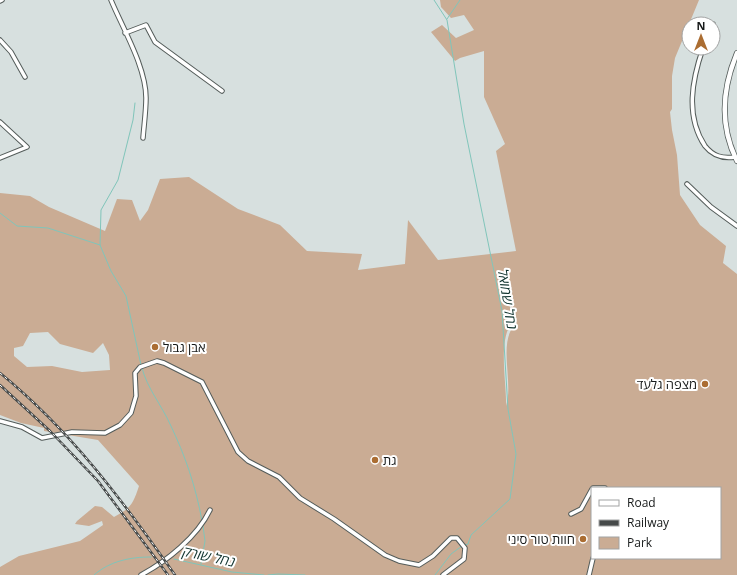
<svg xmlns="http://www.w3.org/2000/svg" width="737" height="575" viewBox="0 0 737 575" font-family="'Open Sans',Heebo,sans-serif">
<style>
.green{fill:#caac94;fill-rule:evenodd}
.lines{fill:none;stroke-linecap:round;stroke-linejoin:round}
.stream{stroke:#80c5ba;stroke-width:1}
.minor-casing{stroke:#545c5a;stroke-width:5.5}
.tertiary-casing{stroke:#545c5a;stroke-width:6}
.minor{stroke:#fff;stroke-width:3.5}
.tertiary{stroke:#fff;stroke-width:4.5}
.rail-casing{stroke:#464a4a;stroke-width:2.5}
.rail{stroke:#fff;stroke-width:1;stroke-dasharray:3;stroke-linecap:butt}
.poi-dot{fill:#ab6d32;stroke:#fff;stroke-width:1.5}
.labels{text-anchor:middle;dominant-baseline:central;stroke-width:4;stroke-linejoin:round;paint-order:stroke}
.poi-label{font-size:13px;fill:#161919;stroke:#fff;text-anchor:start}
.water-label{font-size:14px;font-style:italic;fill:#10332e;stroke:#fff}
</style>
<rect width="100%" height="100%" fill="#d7e0df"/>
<path class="green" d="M440,0H699L675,58L672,76V109L670,112L672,130L677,155L680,195L700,225L726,246L723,263L737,274V575H0V567L19,556L80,541L103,525L102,521L89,526L75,524L77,521L95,506L102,507L114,517C131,508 133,504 139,486L98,440L44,431V428L21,423L0,415V193L30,196L49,207L105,231L117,199L132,200L140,221L148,210L160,179L189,177L238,209L280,225L307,251L362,254L358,270L405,264L408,220L438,260L516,251L496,151L505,144L484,97V51L460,58L455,61L431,32L442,25L456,38L474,30L464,15L451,18L441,7ZM508,297L516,323C497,342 514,382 506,406C507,385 497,337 513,322ZM48,332L60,344L93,353L103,343L109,355L110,370L82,372L52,366L27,367L14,356V348L23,346L30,333ZM592,488H720V558H592Z"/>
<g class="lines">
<path class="stream" d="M434,0L447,20L464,124L502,311L508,409L516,454L510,499L471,535L468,544L465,545
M447,19L460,0
M135,103L133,120L118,180L101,210L100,245L111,271L126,296L141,365
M0,213L17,226L48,228L100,245
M142,368C147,388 162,406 170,424C185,455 196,487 202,521
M174,559L232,572L264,575
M201,564L205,541L203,526
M94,575C110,561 130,557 151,557
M268,575L278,574L305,575
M435,575L451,554L462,546"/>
<defs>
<path id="minor" d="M111,0C123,29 146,67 146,98C146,111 144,125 143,138
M0,1L2,0
M713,25V24
M125,33L146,25L155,42L222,91
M0,40L11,52L25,77
M703,48C692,80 685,116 705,146C713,156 722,159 735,157
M0,122L27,147L0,158
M687,184L711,207L737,226
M0,421L22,427L42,438L72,432L105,433L120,425L131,413L136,396L135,373L140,367L157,361L164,363L202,382L238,452L248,461L279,477L300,498L334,519L385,555L399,561L419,565L433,556L451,538H457L465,548L464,559L443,575
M593,488H605
M571,514L581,509L592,489
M141,575C167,561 197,537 210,510
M589,575L593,558"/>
<path id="tertiary" d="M737,53C722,89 719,125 737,161"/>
</defs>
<use href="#minor" class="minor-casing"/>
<use href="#tertiary" class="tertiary-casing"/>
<use href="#minor" class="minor"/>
<use href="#tertiary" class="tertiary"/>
<defs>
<path id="rail" d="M0,373C71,431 123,501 175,575
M0,385L50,431L98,481L168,575"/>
</defs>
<use href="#rail" class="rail-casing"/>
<use href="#rail" class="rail"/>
</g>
<g class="poi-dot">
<circle cx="155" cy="347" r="4"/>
<circle cx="705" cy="384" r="4"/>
<circle cx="375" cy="460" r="4"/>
<circle cx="583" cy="539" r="4"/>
</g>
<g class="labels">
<g class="poi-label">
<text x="163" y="347">אבן גבול</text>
<text x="697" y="384" text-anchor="end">מצפה גלעד</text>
<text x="383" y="460">גת</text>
<text x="575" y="539" text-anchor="end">חוות טור סיני</text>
</g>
<g class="water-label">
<text transform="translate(508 299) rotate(81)">נחל שמואל</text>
<text transform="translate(209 556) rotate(12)">נחל שורק</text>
</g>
</g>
<rect x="591" y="487" width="130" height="72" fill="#ffffff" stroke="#a2a3a3"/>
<rect x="599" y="500" width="20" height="6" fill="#ffffff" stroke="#a2a3a3"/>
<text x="627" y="507" font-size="12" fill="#161919">Road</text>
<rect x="599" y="520" width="20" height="6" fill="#464a4a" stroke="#a2a3a3"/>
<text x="627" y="527" font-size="12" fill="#161919">Railway</text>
<rect x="599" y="537" width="20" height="12" fill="#caac94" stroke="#a2a3a3"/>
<text x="627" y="547" font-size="12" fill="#161919">Park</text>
<g transform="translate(701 36)"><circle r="19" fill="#ffffff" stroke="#a2a3a3"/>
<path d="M0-3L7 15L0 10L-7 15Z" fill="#ab6d32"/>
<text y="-6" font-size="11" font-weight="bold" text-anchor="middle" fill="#161919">N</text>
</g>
</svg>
